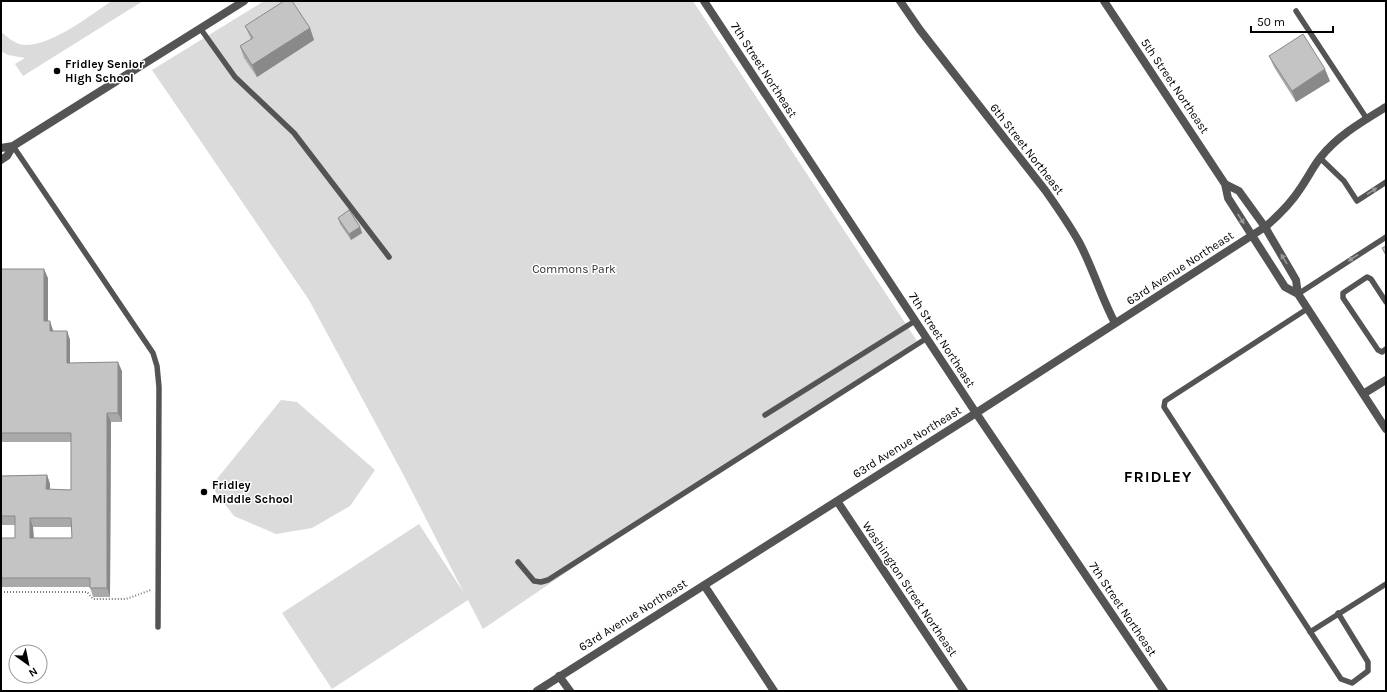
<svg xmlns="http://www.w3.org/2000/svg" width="1387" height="692" viewBox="0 0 1387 692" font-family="Karla,sans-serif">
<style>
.green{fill:#dbdbdb}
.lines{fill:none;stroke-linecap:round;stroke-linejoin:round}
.path{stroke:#767676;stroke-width:2;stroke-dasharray:1 2;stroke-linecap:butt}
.service{stroke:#545454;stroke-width:5.5}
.minor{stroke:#545454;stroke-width:8}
.tertiary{stroke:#545454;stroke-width:8}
.wall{fill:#a9a9a9;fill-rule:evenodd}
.shaded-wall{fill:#898989}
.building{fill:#c4c4c4;stroke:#898989;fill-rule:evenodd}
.oneway{fill:#989898}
.poi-dot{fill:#000;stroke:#fff;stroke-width:1.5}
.labels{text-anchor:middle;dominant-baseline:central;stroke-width:3;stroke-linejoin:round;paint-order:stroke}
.poi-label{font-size:12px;font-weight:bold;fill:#000;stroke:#fff;text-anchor:start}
.street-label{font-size:12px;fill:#000;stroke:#fff}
.park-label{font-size:12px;fill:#323232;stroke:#fff}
.district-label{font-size:16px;font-weight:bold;letter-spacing:1px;fill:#000;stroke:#fff}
</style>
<rect width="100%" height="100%" fill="#fff"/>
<path class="green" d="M112,1H143L23,76L15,64L25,58L8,55L1,51V32C6,36 13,42 19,44C46,51 90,15 112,1Z
M264,1H693L917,341L648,517L483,629L468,600L332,689L282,613L419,524L464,593L403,474L309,300L152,70Z
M281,400L297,402L375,470L350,506L312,528L276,534L234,516L211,486Z"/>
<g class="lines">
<path class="path" d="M1,592H87L93,599H126L151,590"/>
<path class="service" d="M1296,11L1367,119
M200,28L235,77L294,133L389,257
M13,146L153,353L157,366L159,387L158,627
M1320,158L1344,181L1357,201L1386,182
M1298,294L1386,237
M1386,302L1371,279L1367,277L1343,293V298L1378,350L1382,352L1386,349
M1307,309L1165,401L1164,407L1341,679L1352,683L1368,671V662L1338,613
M765,415L915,321
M518,562L534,581L541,582L548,580L927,338
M1310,632L1386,584"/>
<path class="minor" d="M900,1L920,30L1045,190C1057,207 1069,224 1079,242C1093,268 1101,297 1115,323
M1104,1L1225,184L1228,198L1285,287L1298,294
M1225,184L1239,191L1265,227L1296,280L1298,294L1386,429
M1363,394L1386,380
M837,501L964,691
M704,585L774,691
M559,676L570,691
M537,691L976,413L1265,227C1278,216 1291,203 1300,189C1307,179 1313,167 1320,158C1337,136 1363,121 1386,107"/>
<path class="tertiary" d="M704,1L976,413L1164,691
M1,148L13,146
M1,160L7,156L13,146L244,1"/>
</g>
<path class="wall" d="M245,26L310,28L314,40L257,77L244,58L240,46L251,39Z
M1269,56L1330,81L1296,102L1274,67Z
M338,218L360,227L362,233L351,240L340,224Z
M1386,246V257L1382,248Z
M1,269L48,278V321L53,331H67L70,340V363L122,371V422H111L110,597H93L90,587H1V538H15V525H1V476L47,475L50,484V489L71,490V442H1ZM33,527H71L72,538H34Z"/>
<path class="shaded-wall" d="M310,28L314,40L257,77L252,65Z
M1325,69L1330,81L1296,102L1292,91Z
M360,227L362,233L351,240L349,234Z
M44,269L48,278V330L44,321Z
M50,321L53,330V339L50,331Z
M67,331L70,340V372L67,363Z
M118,362L122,371V422L118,413Z
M107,413L111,422L110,597L107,588Z
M47,475L50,484V498L46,489Z
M30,518L33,527L34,547L30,538Z"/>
<path class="building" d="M284,1H292L310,28L252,65L240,46L253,38L245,26Z
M1303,34L1325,69L1292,91L1269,56Z
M349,210L360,227L349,234L338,218Z
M1386,246V252L1385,253L1382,248Z
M1,269H44V321H50V331H67V363L118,362V413H107V588H90V578H1V538H15V516H1V476L47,475L46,489L71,490V433H1ZM30,518H71L72,538H30Z"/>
<defs><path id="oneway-solid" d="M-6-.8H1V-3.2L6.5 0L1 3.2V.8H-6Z"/></defs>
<g class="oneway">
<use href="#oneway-solid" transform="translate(1372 191) rotate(-33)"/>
<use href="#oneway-solid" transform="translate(1241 219) rotate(57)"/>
<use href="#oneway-solid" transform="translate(1353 258) rotate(147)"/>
<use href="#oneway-solid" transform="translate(1284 259) rotate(-121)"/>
</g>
<g class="poi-dot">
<circle cx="57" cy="71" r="4"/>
<circle cx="204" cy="492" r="4"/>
</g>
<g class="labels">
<g class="poi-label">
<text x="65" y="64">Fridley Senior<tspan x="65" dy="14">High School</tspan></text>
<text x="212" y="485">Fridley<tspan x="212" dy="14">Middle School</tspan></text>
</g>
<g class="street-label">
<text transform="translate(764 70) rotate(57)">7th Street Northeast</text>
<text transform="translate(1175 86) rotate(56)">5th Street Northeast</text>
<text transform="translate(1027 149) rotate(52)">6th Street Northeast</text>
<text transform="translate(1180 268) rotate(-33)">63rd Avenue Northeast</text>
<text transform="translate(942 340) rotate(57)">7th Street Northeast</text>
<text transform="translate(907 442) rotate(-32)">63rd Avenue Northeast</text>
<text transform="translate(910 589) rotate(56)">Washington Street Northeast</text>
<text transform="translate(1123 609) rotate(56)">7th Street Northeast</text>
<text transform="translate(633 615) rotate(-32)">63rd Avenue Northeast</text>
</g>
<g class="park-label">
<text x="574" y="269">Commons Park</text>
</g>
<g class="district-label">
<text x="1158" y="476">FRIDLEY</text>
</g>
</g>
<rect width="1387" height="692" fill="none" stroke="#000000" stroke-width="4"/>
<g transform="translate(28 664) rotate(147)"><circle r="19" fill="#ffffff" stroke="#999999"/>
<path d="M0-3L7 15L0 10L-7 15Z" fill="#000000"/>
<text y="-6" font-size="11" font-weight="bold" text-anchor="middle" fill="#000000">N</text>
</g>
<path d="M1251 26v6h82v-6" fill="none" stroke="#000000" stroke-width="2"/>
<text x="1257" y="26" font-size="12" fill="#000000" stroke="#ffffff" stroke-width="3" paint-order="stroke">50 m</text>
</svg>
